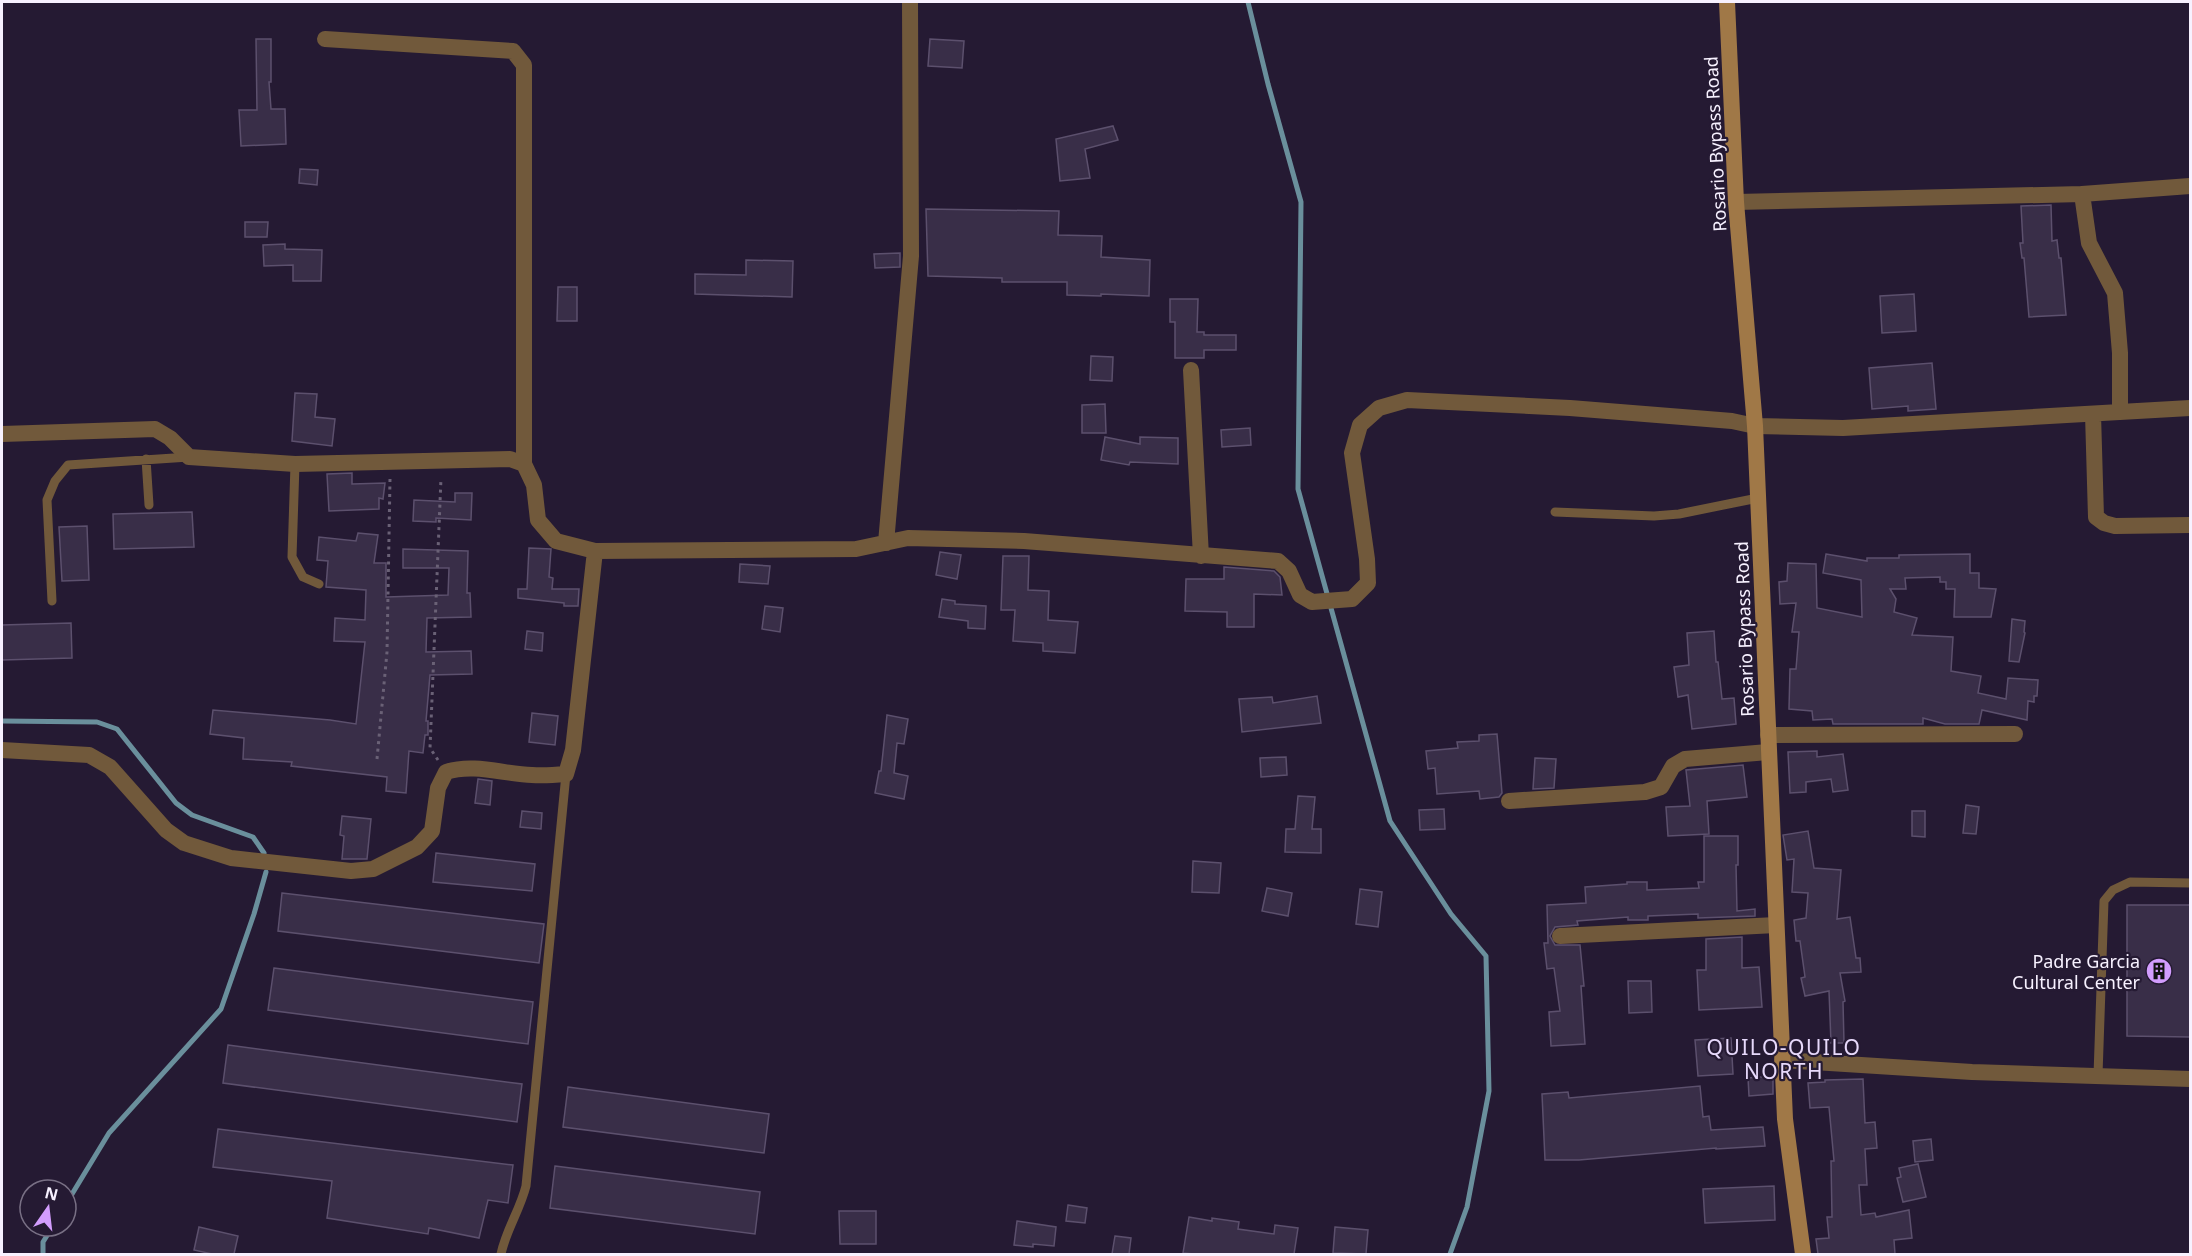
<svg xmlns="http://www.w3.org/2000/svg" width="2192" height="1256" viewBox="0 0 2192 1256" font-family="'Noto Sans',sans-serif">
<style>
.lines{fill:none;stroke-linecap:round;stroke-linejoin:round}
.stream{stroke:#6a8f9c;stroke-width:5}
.building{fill:#392e48;stroke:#5c506d;stroke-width:1.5}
.path{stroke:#6a6176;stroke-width:3;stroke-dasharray:3 4.5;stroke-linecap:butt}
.service{stroke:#71593b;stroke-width:9}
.minor{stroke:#71593b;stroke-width:16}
.secondary{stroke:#a07847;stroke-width:16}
.labels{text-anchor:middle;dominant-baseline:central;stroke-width:4.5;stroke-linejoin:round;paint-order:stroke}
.street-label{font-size:18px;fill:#f7f1ff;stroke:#251a33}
.poi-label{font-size:18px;fill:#f7f1ff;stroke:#251a33;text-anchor:end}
.quarter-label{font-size:21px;letter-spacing:1.5px;fill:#e7d9fb;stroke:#251a33}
</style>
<rect width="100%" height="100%" fill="#251a33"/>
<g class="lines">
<path class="stream" d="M1248,2L1268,84L1301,202L1298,489L1390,821L1451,914L1486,956L1489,1091L1467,1207L1450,1254
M2,721L97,722L117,729L176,803L192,815L253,837L264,853
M66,1204L109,1133L221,1009L254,914L266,872
M43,1254V1242L53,1226"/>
</g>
<path class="building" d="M256,39H271V82H269L271,109H285L286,144L241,146L239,110H257Z
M930,39L964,41L962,68L928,66Z
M1113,126L1118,140L1085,149L1090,178L1060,181L1056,139Z
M300,169L318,170L317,185L299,183Z
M2051,205L2052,241L2057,240L2059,258H2061L2066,315L2029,317L2024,258H2022L2020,243H2023L2021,206Z
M926,209L1059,211L1058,235L1102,236L1101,257L1150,260L1149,296L1101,294V296L1067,295V282H1002V278L928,276Z
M245,222H268L267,237H245Z
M285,244V249L322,250L321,281H293V265L264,266L263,245Z
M900,253V267L875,268L874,254Z
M746,260L793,261L792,297L695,294V274L746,275Z
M558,287H577V321H557Z
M1914,294L1916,331L1882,333L1880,296Z
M1170,299H1198L1197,332H1204V335H1236V350H1204V358H1175V322H1170Z
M1091,356L1113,357L1112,381L1090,380Z
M1932,363L1936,409L1908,411V406L1872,409L1869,368Z
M295,393L317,394L315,417L335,419L332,446L292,441Z
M1105,404L1106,433H1082V405Z
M1250,428L1251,445L1222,447L1221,430Z
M1105,437L1140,444V437L1178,438V464L1130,462L1129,465L1101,460Z
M352,473V484L385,483L383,499L379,498V509L329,511L327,474Z
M455,493H472L471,520L436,518V522L413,521L414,500L455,502Z
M192,512L194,547L114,549L113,514Z
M87,526L89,580L62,581L59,527Z
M358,533L378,535L374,563H386V597L448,595L449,568H403V549L468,551L467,593H470L471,617L427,618L426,652L471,651L472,674L430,675L426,721H428V735H425L423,753L409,751L406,793L386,791L387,777L291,766L292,762L243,759L244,738L210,734L213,710L330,720L356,724L365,642L334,641L335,618L365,620L366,590L326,587L328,561L317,560L319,537L356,541Z
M529,548L551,549L549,577L553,578L552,589H579L578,606H564V603L518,598V589H527Z
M940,552L961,555L957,579L936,575Z
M1826,554L1867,561V558H1899V555L1970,554V573H1979V588L1996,589L1991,617H1954L1955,589H1946V582H1940V577L1905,578L1906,589H1890L1896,599L1894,612L1917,618L1912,635L1953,637L1951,671L1981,676L1978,693L2006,699L2008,678L2038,680L2037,696H2034V702L2028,701L2027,720L1982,710L1979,724H1945L1923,718V724H1833L1832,719L1813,720L1812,711L1789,709L1790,669H1796L1799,632H1792L1796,603L1780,604L1779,582L1787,581L1788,563L1816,564L1817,608L1862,617L1861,580L1823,573Z
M1003,556H1029L1028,590L1049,591L1048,620L1078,622L1075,653L1043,651V643L1013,641L1015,610H1001Z
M740,564L770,566L768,584L739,582Z
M1224,567L1274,571L1280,577L1282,595L1254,594V627H1227V612L1185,611L1186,579H1224Z
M942,599L955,601V604L986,606L985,629L968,628V621L939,617Z
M765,606L783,608L780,632L762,629Z
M2012,619L2025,621L2024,632L2025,633L2019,662L2009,661Z
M71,623L72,658L2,660V625Z
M527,631L543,633L542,651L525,649Z
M1714,631L1716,662H1718L1722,699L1734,698L1736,724L1692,729L1688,695L1678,697L1674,667L1689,665L1687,633Z
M1317,696L1321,723L1242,732L1239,699L1272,697L1273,703Z
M532,713L558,716L555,745L529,742Z
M887,715L908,719L904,744L897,743L894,773L908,776L904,799L875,793L879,771H881Z
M1497,734L1502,793L1499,797L1480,799L1479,791L1437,794L1435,768L1428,769L1426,751L1458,748L1457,742L1479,741V735Z
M1817,751V757L1843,754L1848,790L1833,792L1831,779L1806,782V792L1790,793L1788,752Z
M1286,757L1287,775L1261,777L1260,758Z
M1535,758L1556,759L1554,788L1533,789Z
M1743,765L1747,797L1707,801L1709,834L1668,836L1666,807L1690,806L1686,770Z
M478,779L492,781L490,805L475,803Z
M1298,796L1315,797L1312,829H1321V853L1285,852L1286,829H1295Z
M1966,805L1979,807L1976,834L1963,833Z
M1444,809L1445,829L1420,830L1419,810Z
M522,811L542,813L541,829L520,827Z
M1912,811H1925V837L1912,836Z
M342,816L371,819L367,859H342L344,836L340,835Z
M1808,831L1814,868L1841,870L1837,919L1850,917L1856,958H1860L1861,972L1840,973L1845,1001L1843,1002L1844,1043H1831L1829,991L1805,996L1801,978L1805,977L1800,941H1796L1794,920L1806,918L1808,893L1792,892L1794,859L1787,860L1783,835Z
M1704,836H1738V865H1736L1737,911L1755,909V916L1698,918V914L1648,916V920H1628V917L1577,921L1578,925L1555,927L1550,936L1555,945H1580L1584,986H1581L1585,1044L1551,1046L1549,1012L1560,1011L1554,968L1547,969L1544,943H1548L1547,905L1586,903L1585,887L1627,884V882H1647V890L1699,888L1698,882H1704Z
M436,853L535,864L532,891L433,882Z
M1193,861L1221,863L1219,893L1192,892Z
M1267,888L1292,893L1288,916L1262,911Z
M1360,889L1382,892L1378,927L1356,924Z
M282,893L544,924L539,963L278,931Z
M2127,905H2190V1037L2127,1036Z
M1742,937V968L1759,967L1762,1007L1699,1010L1697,970H1706V939Z
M274,968L533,1002L528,1044L268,1010Z
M1628,981H1651L1652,1012L1629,1013Z
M1731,1038L1733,1074L1698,1076L1695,1040Z
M228,1045L522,1084L517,1122L223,1083Z
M1773,1076V1094L1749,1096L1748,1078Z
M1863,1079L1865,1123L1875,1122L1877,1148L1865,1149L1867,1185H1859L1861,1215L1875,1213L1876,1217L1909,1210L1912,1238L1894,1240L1895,1254H1818L1816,1239L1829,1238L1827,1217H1832L1831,1161H1834L1829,1107L1810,1108L1808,1083L1825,1082V1080Z
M1700,1086L1703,1117L1709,1116L1711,1130L1763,1127L1765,1146L1716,1149V1148L1579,1160H1545L1542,1094L1568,1092L1569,1098Z
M568,1087L769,1114L764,1153L563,1127Z
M218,1129L513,1165L508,1203L488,1200L479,1238L429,1228L428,1234L327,1218L332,1181L213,1167Z
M1931,1139L1933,1160L1915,1162L1913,1141Z
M1918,1164L1926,1197L1903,1202L1897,1178L1901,1177L1899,1168Z
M555,1166L760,1192L755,1234L550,1208Z
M1774,1186L1775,1220L1705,1223L1703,1189Z
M1068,1205L1087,1208L1085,1223L1066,1221Z
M839,1211H876V1244H840Z
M1189,1217L1212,1221V1218L1239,1222L1238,1229L1274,1234L1275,1225L1298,1228L1294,1254H1194L1183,1253Z
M1017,1221L1056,1227L1054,1246L1033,1244V1247L1014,1245Z
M199,1227L238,1236L234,1254H212L194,1250Z
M1335,1227L1368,1230L1366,1254L1333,1253Z
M1115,1236L1131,1238L1129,1254H1112Z"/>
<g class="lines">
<path class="path" d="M377,759L387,652L390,479
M438,760L430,748L441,478"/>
<path class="service" d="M146,459L149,505
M295,464L292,557L303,577L319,584
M1555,512L1654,516L1679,514L1758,498
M52,601L47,500L55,481L68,465L189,457
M2098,1075L2104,901L2113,890L2130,882L2190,883
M501,1254C506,1230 520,1210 526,1186L566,774"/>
<path class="minor" d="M325,39L513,51L524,65V464
M2082,194L2089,243L2115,293L2120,353V412
M1736,202L2082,194L2190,186
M1191,370L1201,556
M2093,414L2096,517L2104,523L2115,526L2190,525
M2,434L155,429L170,438L189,457L295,464L510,459L524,464L534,485L538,520L556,541L595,551L856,549L908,538L1024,541L1278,561L1289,571L1300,595L1312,602L1352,599L1368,583L1367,559L1352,453L1360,425L1379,408L1407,400L1570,408L1732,421L1755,426L1843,428L2190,408
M886,543L911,256L910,2
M1768,735L2015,734
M2,750L89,755L110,767L166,830L184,843L231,858L351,871L373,869L417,847L432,831L438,788L446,772C473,763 504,774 532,775C543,776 555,775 566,774L573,750L595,551
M1509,801L1645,792L1661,787L1673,766L1685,759L1768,752
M1560,936L1776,925
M1782,1060L1972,1072L2190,1079"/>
<path class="secondary" d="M1727,2L1736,202L1755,426L1785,1119L1803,1254"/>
</g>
<defs>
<symbol id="building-disc" viewBox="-11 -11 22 22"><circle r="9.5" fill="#d29dfd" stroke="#251a33"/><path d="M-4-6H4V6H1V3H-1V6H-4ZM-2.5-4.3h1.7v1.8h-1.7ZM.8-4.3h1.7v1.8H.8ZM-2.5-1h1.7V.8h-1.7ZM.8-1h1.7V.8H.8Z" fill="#111"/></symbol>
</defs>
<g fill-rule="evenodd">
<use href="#building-disc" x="2144" y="956" width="30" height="30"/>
</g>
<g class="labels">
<g class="street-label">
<text transform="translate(1715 144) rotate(-93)">Rosario Bypass Road</text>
<text transform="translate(1744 629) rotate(-92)">Rosario Bypass Road</text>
</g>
<g class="poi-label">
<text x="2140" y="961">Padre Garcia<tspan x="2140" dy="21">Cultural Center</tspan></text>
</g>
<g class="quarter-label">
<text x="1784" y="1047">QUILO-QUILO<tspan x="1784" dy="24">NORTH</tspan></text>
</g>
</g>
<rect width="2192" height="1256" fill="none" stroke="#f7f1ff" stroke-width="6"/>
<g transform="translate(48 1208) rotate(14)"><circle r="28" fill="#251a33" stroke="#797085" stroke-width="1.5"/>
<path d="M0-4.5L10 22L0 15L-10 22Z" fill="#d29dfd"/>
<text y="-9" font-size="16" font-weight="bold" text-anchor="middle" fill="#f7f1ff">N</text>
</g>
</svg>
